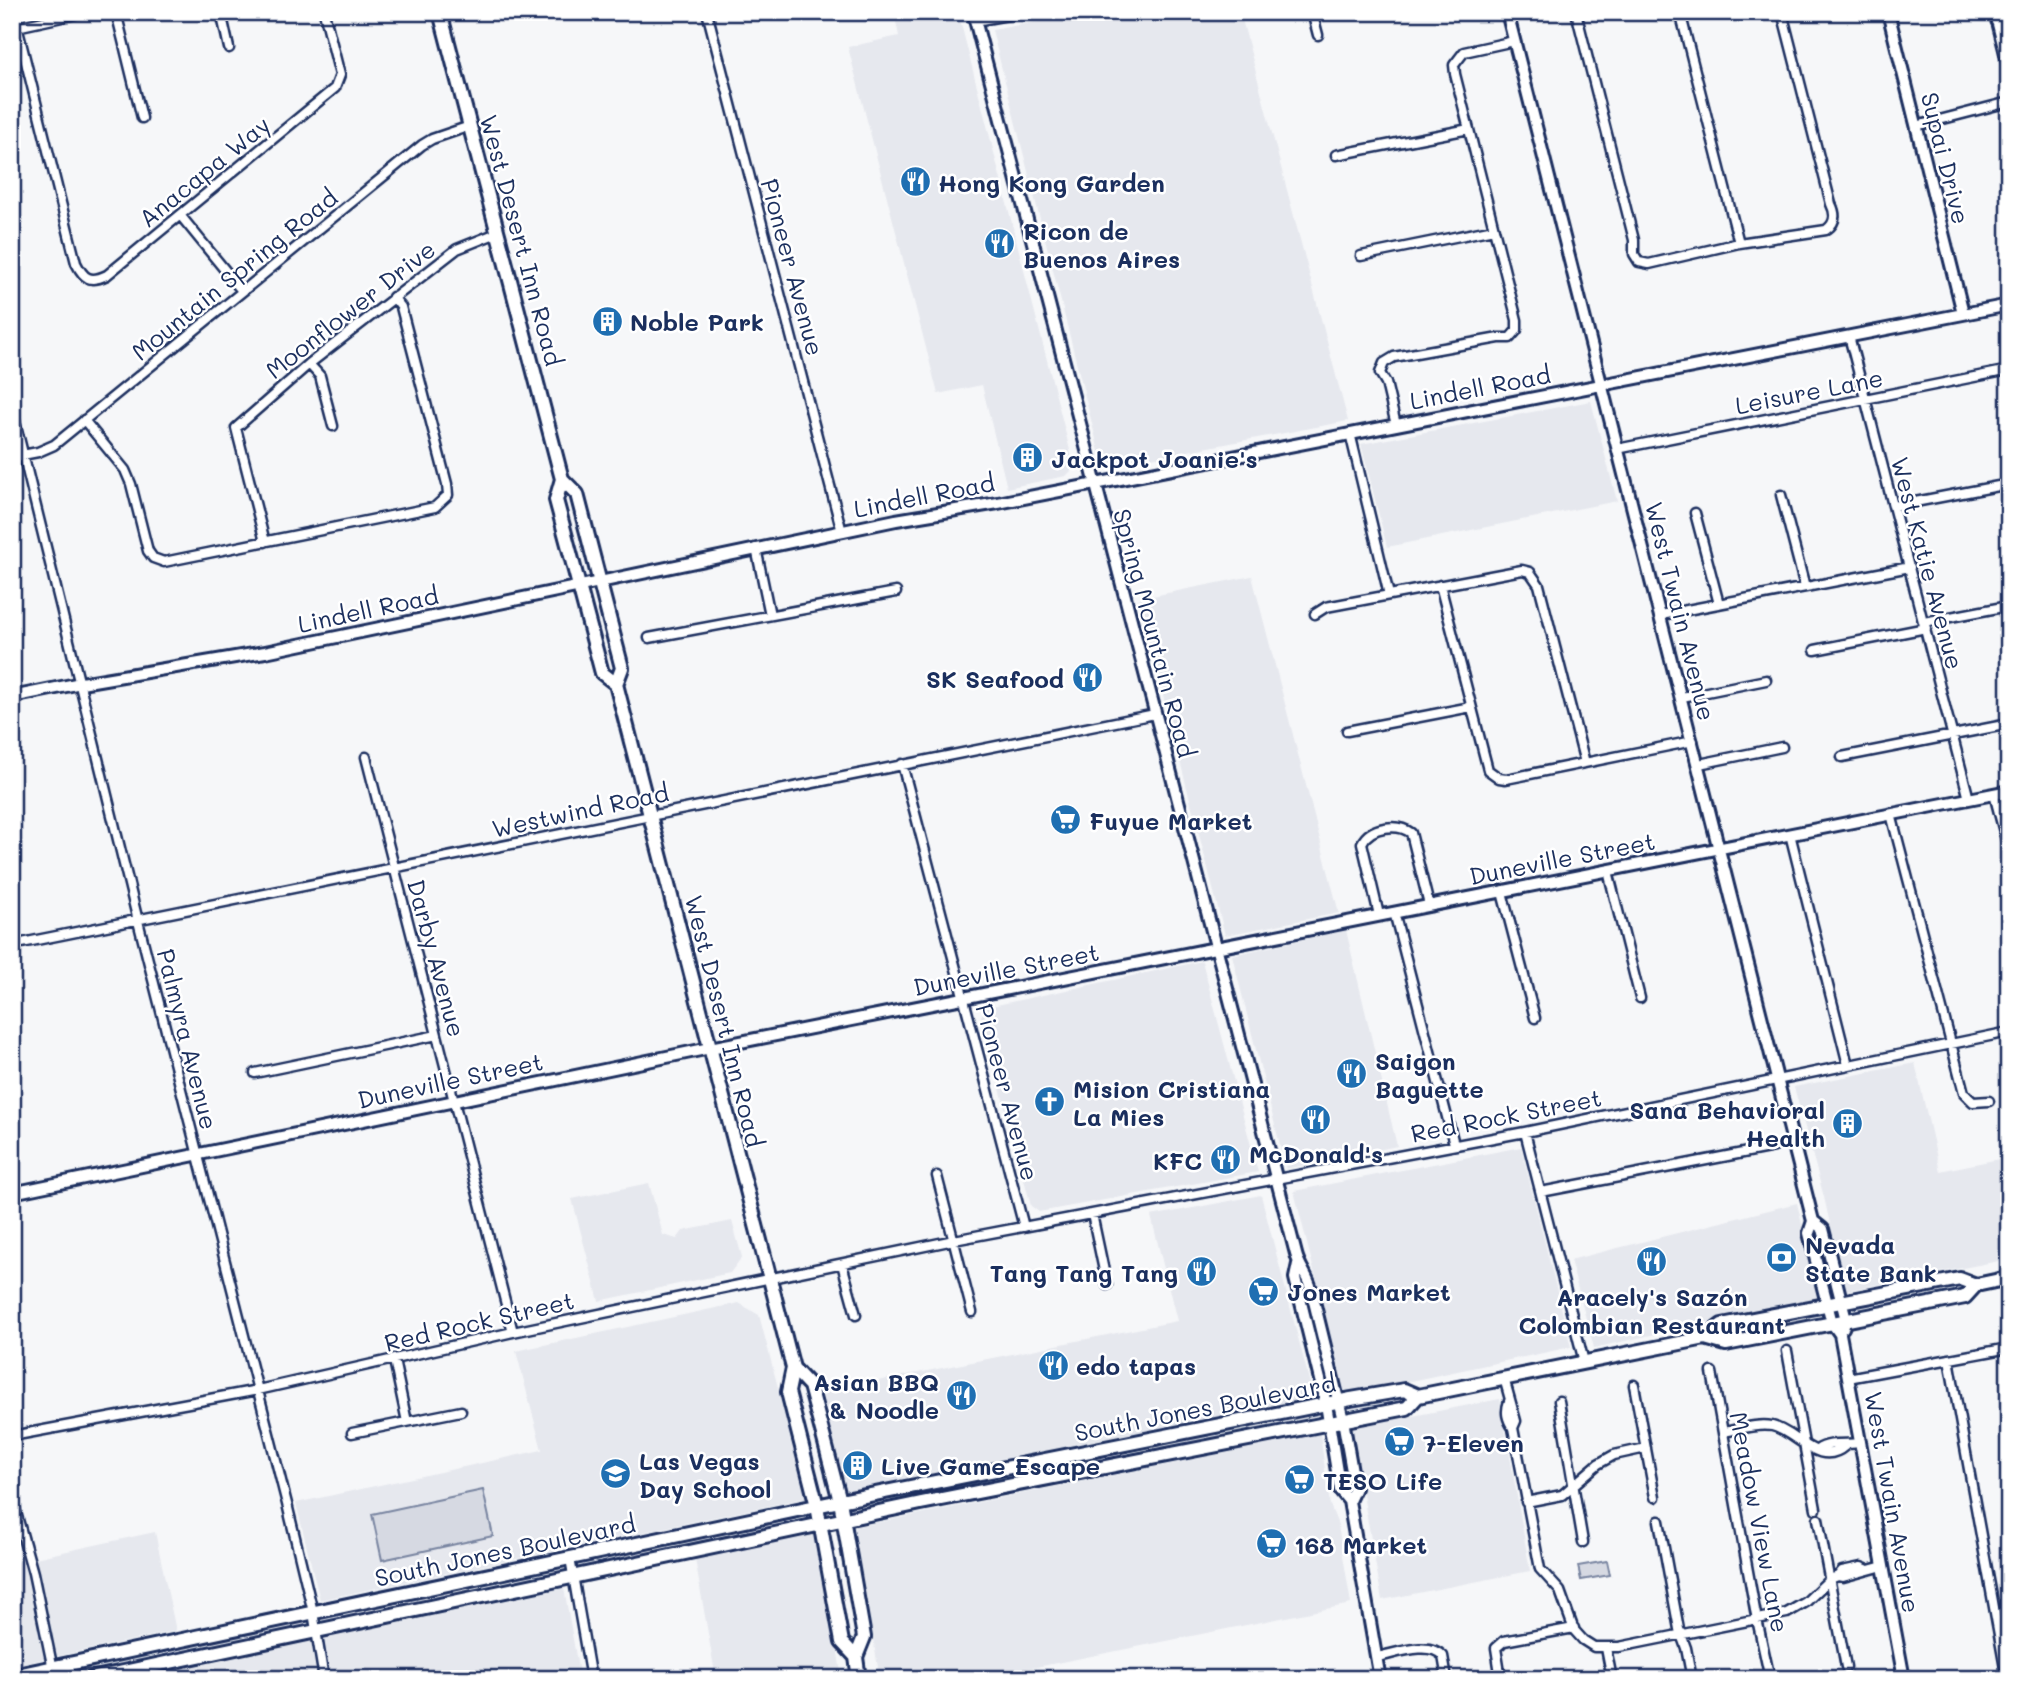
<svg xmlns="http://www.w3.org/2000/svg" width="2021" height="1691" viewBox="0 0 2021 1691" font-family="Mali,sans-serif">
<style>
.built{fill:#e6e8ee}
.pitch{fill:#d6d9e2;stroke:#7884a0;stroke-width:2}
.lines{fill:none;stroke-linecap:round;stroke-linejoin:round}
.street-casing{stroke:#1b2f5e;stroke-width:13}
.secondary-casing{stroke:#1b2f5e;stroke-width:16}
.primary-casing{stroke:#1b2f5e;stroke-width:18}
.street{stroke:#fff;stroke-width:8}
.secondary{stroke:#fff;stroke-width:10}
.primary{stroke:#fff;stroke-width:12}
.labels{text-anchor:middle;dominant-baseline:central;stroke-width:5;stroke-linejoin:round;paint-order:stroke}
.street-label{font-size:24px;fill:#1b2f5e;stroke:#fff}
.poi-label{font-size:24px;font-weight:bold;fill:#1b2f5e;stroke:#fff;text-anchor:start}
</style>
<rect width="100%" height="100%" fill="#f6f7f9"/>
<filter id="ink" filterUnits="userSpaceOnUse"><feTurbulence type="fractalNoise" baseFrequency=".0143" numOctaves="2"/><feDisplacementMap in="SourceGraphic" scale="14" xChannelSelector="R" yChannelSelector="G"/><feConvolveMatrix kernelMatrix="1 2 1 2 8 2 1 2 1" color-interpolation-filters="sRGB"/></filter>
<g filter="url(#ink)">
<path class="built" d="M894,12H958L1073,462L1072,470L1066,476L1007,488L982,385L938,394L848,47L899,36Z
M1088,12H1240L1348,421L1103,467L992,30Z
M1591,401L1617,501L1387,547L1361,444Z
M1252,576L1339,913L1225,935L1138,599Z
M1346,930L1397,1146L1286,1169L1232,955Z
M1202,961L1258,1172L1039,1212L1031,1206L981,1016L987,1007Z
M1915,1063L1940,1171L2009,1157V1259L1845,1291L1824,1197L1794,1087Z
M1521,1147L1571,1347L1345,1395L1294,1191Z
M649,1183L663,1235L677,1239L683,1231L732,1221L742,1257L730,1273L599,1301L572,1199Z
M1261,1195L1314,1399L845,1491L822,1392L1177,1321L1151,1216Z
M1797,1203L1819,1297L1594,1348L1570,1260Z
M739,1303L759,1315L807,1498L320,1600L296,1503L542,1450L516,1351Z
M1500,1399L1530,1571L1382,1600L1351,1428Z
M1320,1434L1330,1505L1338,1525L1351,1604L977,1679H880L854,1527Z
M155,1532L176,1631L12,1666V1563Z
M819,1533L842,1679H716L695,1559Z
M564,1588L580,1679H134Z"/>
<path class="pitch" d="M483,1490L493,1536L382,1560L372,1514Z
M1607,1561L1610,1575L1581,1580L1578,1566Z"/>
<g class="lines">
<defs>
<path id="street" d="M116,12L142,118
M221,12L229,48
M707,12L842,532
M1312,12L1318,35
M1576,12L1634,240V254L1639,262L1649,264L1739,243L1826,230C1836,223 1836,214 1831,204L1782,12
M1680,12L1739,243
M1994,12L2009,72
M975,21L1024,12
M1996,22L2009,18
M17,26L76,263C84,279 90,283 107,275L335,88L340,75L324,12
M12,28L85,12
M1916,126L2009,102
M1336,155L1469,129
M180,215L242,291
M1361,256L1494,229
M1849,336L1969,799
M309,364L320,376L333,426
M12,409L138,921L287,1504L313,1612L324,1679
M84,420L125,470L131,484L148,551L153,558L164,562L435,507L448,495L447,484L401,307L393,297
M1396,425L1386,383L1380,373L1384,363L1394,357L1499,338H1510L1517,330V320L1455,74L1454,65L1464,52L1514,41
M1350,433L1389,595
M1617,449L2009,370
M12,457L38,452L54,445L422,145L432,139L470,126
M1781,495L1805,587
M1894,506L2009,484
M1695,513L1719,604
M265,542L236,428L309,364L457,249L497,233
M756,548L770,615
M1440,585L1488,770L1499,778L1506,779L1693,741
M1315,614L1326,607L1522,570L1530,572L1539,585L1585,763
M1661,615L1910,567
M1924,622L2003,607
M649,638L896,592
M1815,650L1926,628
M1682,697L1766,680
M1347,731L1471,707
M366,757L513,1332
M1842,757L2009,724
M902,764L1024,1227
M1699,764L1782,747
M1994,794L2009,851
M1891,814L1964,1093L1973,1102L1989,1101
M1790,834L1848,1065
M1608,871L1640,998
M1502,892L1535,1018
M1394,912L1454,1144
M1379,915L1362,843C1370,826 1398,823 1411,833L1429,905
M12,945L1155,714
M255,1073L437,1035
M1525,1132L1584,1362
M937,1176L972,1312
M1541,1192L1774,1147
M1092,1214L1107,1285
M842,1264L856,1315
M1787,1351L1816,1509
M1949,1359L2007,1679
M394,1360L407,1422
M1712,1372L1755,1610L1770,1679
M1504,1378L1516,1421L1513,1428
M1848,1378L2009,1348
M1634,1385L1655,1497
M1509,1401C1505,1412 1507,1419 1513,1428L1540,1569L1560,1591L1574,1630L1583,1640L1594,1647H1619L1787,1613L1806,1602L1830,1579L1838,1576L1842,1571L1861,1567L1866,1569
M1559,1401L1583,1542
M1723,1432C1737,1430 1757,1423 1772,1426C1796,1431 1819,1469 1845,1446
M352,1433L461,1411
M12,1436L258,1390L513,1332L954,1240L1525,1132L2009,1032
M1817,1450C1829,1441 1846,1445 1861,1443
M12,1498L33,1573L55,1679
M1526,1502L1562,1495L1598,1464L1614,1455L1646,1448
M1818,1519L1846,1667
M1659,1521L1679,1629L1686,1648L1692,1679
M570,1558L591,1679
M1838,1576L1843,1577L1883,1566
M1606,1648L1612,1679
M1377,1657C1395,1654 1429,1640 1443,1656L1447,1679
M1501,1679L1496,1648L1504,1641L1574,1628"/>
<path id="secondary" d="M973,12L1296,1254C1299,1267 1308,1276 1311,1289L1343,1420L1355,1488L1349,1501
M1507,12L1813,1221L1809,1233L1832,1323L1840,1334L1904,1679
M1888,12L1963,313
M12,697L81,683L265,652L896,520L998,503L2009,305
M12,1193L710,1048L2009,791
M1813,1221L1823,1229L1846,1320L1843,1328
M1298,1264L1295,1278L1326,1404L1340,1490L1349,1501L1380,1679"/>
<path id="primary" d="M440,12L562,479L556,500L579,586L602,673L616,684
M562,479L577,494L622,668L616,684L793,1368L788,1392L817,1506L842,1642L856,1657
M1705,1338L1726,1344L1965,1297L1976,1285
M793,1368L810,1386L824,1439L840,1501L864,1637L856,1657L859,1679
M12,1676L840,1501L1351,1399L1404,1390L1418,1396L1705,1338L1722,1325L1960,1279L1976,1285L2009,1278
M90,1679L921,1503L1407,1408L1418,1396"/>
</defs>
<use href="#street" class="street-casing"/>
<use href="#secondary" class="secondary-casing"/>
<use href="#primary" class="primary-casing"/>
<use href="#street" class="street"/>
<use href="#secondary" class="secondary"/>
<use href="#primary" class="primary"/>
</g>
</g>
<defs>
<symbol id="restaurant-disc" viewBox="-11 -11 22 22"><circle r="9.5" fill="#1f6fb2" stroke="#fff"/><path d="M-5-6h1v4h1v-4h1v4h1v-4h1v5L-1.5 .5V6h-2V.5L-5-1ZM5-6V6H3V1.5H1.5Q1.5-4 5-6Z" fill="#fff"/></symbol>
<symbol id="building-disc" viewBox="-11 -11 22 22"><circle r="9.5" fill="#1f6fb2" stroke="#fff"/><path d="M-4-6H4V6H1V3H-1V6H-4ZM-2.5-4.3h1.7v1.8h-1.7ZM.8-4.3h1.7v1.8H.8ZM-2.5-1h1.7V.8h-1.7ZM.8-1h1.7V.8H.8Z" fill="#fff"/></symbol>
<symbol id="supermarket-disc" viewBox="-11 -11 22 22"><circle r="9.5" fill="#1f6fb2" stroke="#fff"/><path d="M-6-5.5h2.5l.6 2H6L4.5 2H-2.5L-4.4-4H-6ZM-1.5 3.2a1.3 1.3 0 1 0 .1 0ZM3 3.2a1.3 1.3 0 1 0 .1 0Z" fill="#fff"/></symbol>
<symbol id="church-disc" viewBox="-11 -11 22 22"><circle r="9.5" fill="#1f6fb2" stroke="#fff"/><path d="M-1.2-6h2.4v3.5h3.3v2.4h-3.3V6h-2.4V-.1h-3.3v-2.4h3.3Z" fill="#fff"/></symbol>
<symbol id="bank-disc" viewBox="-11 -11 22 22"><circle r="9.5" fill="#1f6fb2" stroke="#fff"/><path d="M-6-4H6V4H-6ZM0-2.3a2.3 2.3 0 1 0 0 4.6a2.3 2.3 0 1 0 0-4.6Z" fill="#fff"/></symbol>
<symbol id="school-disc" viewBox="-11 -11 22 22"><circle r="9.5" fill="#1f6fb2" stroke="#fff"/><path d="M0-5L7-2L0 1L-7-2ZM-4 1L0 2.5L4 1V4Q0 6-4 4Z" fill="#fff"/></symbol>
</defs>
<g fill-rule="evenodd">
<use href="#restaurant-disc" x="898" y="164" width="35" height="35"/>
<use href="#restaurant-disc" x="982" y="226" width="35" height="35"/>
<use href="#building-disc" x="590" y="304" width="35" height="35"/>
<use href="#building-disc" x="1010" y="440" width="35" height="35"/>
<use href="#restaurant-disc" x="1070" y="660" width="35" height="35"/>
<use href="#supermarket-disc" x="1048" y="802" width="35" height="35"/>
<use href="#restaurant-disc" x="1334" y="1056" width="35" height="35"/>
<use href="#church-disc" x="1032" y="1084" width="35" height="35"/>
<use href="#restaurant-disc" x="1298" y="1102" width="35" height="35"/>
<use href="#building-disc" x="1830" y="1106" width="35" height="35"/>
<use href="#restaurant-disc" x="1208" y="1142" width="35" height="35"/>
<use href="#bank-disc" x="1764" y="1240" width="35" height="35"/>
<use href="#restaurant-disc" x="1634" y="1244" width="35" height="35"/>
<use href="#restaurant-disc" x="1184" y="1254" width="35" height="35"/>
<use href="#supermarket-disc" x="1246" y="1274" width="35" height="35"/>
<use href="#restaurant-disc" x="1036" y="1348" width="35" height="35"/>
<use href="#restaurant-disc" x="944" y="1378" width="35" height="35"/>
<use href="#supermarket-disc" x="1382" y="1424" width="35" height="35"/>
<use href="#building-disc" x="840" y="1448" width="35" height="35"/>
<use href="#school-disc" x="598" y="1456" width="35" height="35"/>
<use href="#supermarket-disc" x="1282" y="1462" width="35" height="35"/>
<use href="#supermarket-disc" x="1254" y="1526" width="35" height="35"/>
</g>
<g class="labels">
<g class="street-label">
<text transform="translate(1946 158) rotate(76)">Supai Drive</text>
<text transform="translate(204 171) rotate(-39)">Anacapa Way</text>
<text transform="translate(522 240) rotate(75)">West Desert Inn Road</text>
<text transform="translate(793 267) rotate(75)">Pioneer Avenue</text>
<text transform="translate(234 274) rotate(-39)">Mountain Spring Road</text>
<text transform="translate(350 309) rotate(-38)">Moonflower Drive</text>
<text transform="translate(1480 387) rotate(-11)">Lindell Road</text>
<text transform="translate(1809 391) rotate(-11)">Leisure Lane</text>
<text transform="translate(924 495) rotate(-11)">Lindell Road</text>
<text transform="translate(1928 563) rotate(75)">West Katie Avenue</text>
<text transform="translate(368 609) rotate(-12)">Lindell Road</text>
<text transform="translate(1681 611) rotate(76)">West Twain Avenue</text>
<text transform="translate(1155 633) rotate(75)">Spring Mountain Road</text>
<text transform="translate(580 810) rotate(-12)">Westwind Road</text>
<text transform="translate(1562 858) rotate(-11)">Duneville Street</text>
<text transform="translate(437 958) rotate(75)">Darby Avenue</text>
<text transform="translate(1006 969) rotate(-11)">Duneville Street</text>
<text transform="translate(725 1021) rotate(76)">West Desert Inn Road</text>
<text transform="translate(188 1039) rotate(76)">Palmyra Avenue</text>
<text transform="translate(450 1080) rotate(-12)">Duneville Street</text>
<text transform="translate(1008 1092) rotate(75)">Pioneer Avenue</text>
<text transform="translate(1506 1115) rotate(-11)">Red Rock Street</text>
<text transform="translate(479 1321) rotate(-13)">Red Rock Street</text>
<text transform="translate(1205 1407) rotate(-11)">South Jones Boulevard</text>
<text transform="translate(1893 1502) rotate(80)">West Twain Avenue</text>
<text transform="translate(1760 1522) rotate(79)">Meadow View Lane</text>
<text transform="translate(505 1550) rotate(-12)">South Jones Boulevard</text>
</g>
<g class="poi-label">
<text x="938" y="182">Hong Kong Garden</text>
<text x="1023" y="230">Ricon de<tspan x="1023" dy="28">Buenos Aires</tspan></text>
<text x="630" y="321">Noble Park</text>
<text x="1051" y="458">Jackpot Joanie's</text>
<text x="1064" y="678" text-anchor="end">SK Seafood</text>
<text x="1089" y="820">Fuyue Market</text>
<text x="1375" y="1060">Saigon<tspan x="1375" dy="28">Baguette</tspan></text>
<text x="1073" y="1088">Mision Cristiana<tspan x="1073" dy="28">La Mies</tspan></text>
<text x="1825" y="1109" text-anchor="end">Sana Behavioral<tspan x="1825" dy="28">Health</tspan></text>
<text x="1316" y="1153" text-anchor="middle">McDonald's</text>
<text x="1202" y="1160" text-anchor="end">KFC</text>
<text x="1805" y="1244">Nevada<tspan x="1805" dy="28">State Bank</tspan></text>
<text x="1178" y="1272" text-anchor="end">Tang Tang Tang</text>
<text x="1287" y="1291">Jones Market</text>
<text x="1652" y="1296" text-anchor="middle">Aracely's Sazón<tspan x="1652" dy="28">Colombian Restaurant</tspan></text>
<text x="1076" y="1365">edo tapas</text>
<text x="939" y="1381" text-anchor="end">Asian BBQ<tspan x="939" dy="28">&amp; Noodle</tspan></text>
<text x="1423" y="1442">7-Eleven</text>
<text x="639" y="1460">Las Vegas<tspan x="639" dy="28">Day School</tspan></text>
<text x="881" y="1465">Live Game Escape</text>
<text x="1323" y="1480">TESO Life</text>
<text x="1294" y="1544">168 Market</text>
</g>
</g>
<rect width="2021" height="1691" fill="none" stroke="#fff" stroke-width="42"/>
<rect x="21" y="21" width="1979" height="1649" fill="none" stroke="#1b2f5e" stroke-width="2.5" filter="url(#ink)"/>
</svg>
